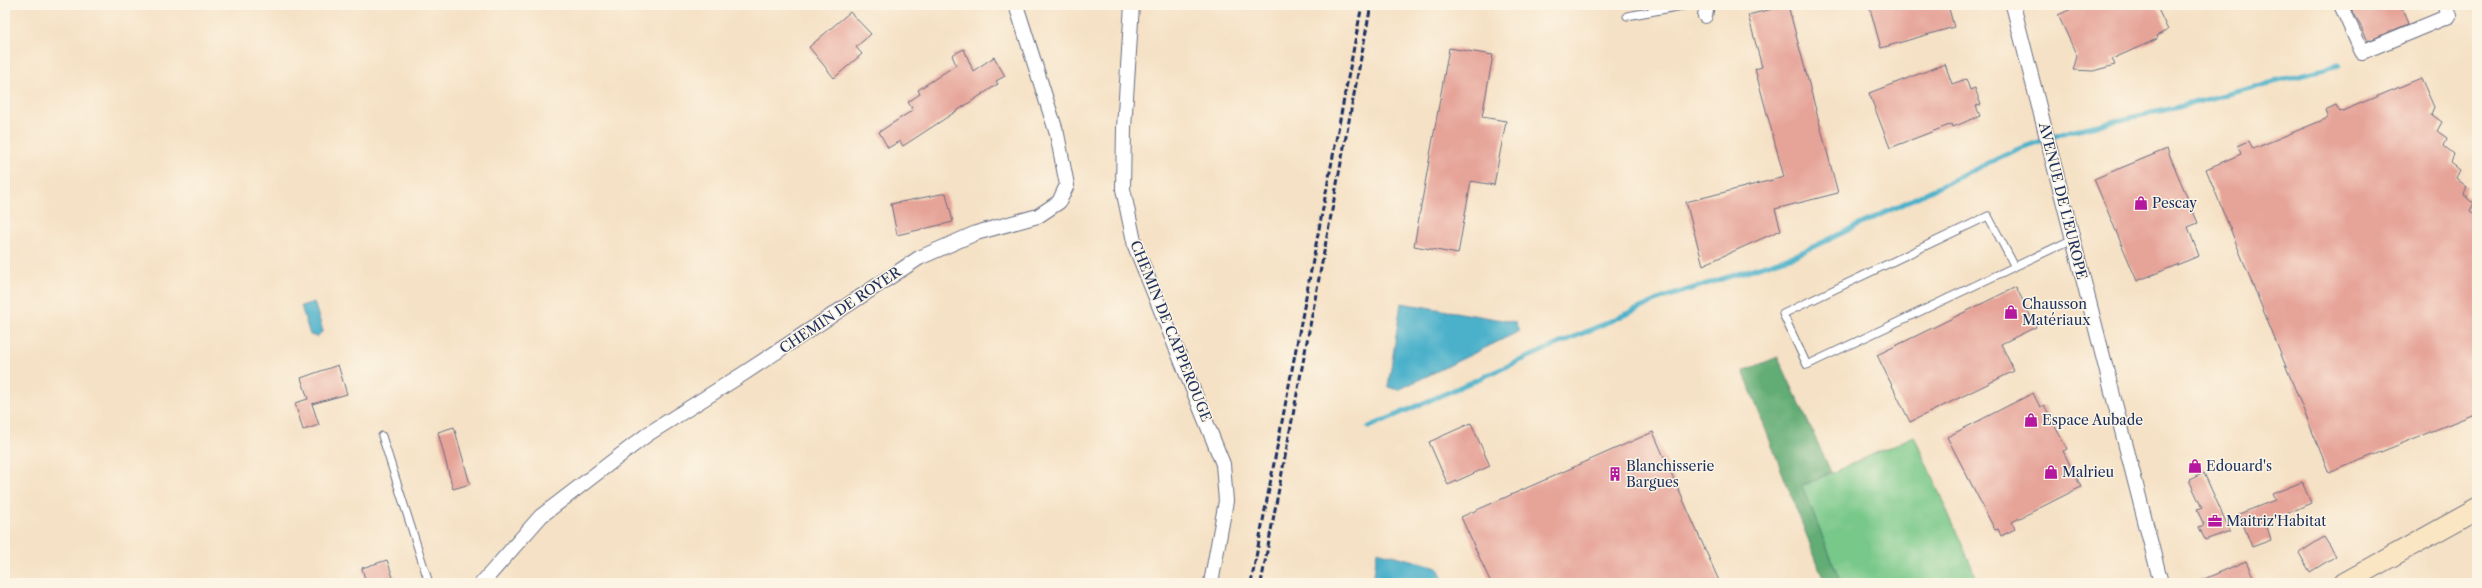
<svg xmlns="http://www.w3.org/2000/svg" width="2482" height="588" viewBox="0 0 2482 588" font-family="'Libre Caslon Text',serif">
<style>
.green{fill:#78c889;stroke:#4a7c74}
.forest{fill:#62ac75;stroke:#3e6e6a}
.water{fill:#4bb1ca;stroke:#337094}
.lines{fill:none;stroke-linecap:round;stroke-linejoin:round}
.stream{stroke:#4bb1ca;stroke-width:5}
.building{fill:#e6a398}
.lane-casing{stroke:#676d82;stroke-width:9}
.street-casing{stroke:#676d82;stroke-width:16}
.secondary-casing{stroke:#676d82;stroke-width:22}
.lane{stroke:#fff;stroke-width:7}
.street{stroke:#fff;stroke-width:14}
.secondary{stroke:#fbe6c4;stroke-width:20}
.rail{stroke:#1b2f5e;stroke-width:3;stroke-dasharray:6 3;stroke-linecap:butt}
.labels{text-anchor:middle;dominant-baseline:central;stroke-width:3;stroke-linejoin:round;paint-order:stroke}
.street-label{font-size:14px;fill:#1b2f5e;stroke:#fcf5e5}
.poi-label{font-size:14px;fill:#1b2f5e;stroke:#fcf5e5;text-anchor:start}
</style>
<rect width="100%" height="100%" fill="#fcf5e5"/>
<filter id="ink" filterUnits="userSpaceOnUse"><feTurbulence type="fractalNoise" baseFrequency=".025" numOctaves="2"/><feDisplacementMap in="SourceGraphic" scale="8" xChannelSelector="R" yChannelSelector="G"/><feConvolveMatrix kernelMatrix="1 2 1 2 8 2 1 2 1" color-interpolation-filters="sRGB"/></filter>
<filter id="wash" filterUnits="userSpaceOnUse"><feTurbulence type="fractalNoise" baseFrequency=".012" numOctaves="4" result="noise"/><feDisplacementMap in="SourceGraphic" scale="16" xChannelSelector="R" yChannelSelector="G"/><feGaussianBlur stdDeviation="0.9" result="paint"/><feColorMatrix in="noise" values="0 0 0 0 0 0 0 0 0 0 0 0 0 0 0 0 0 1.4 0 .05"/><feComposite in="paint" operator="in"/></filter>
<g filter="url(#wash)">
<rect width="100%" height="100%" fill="#f5e1c5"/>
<path class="green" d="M1914,436L1979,583H1841L1802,486Z"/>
<path class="forest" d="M1778,357L1831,472L1802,486L1841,583H1825L1743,371Z"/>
<path class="water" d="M314,302L323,331L317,337L310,335L301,306Z
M1401,303L1515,322L1520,331L1398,390L1388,387Z
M1377,551L1438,567L1444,583H1373Z"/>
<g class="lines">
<path class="stream" d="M1369,427L1663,298L1796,255L2018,149L2070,131L2174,108L2339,65"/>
</g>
<g id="blocks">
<path class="building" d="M1788,5L1838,193L1775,209L1781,230L1703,265L1686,202L1784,177L1755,69L1762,67L1748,15Z
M1869,5H1948L1954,27L1881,48Z
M2080,5H2156L2168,30L2156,36L2157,39L2112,59L2115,65L2093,71L2073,70L2077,56L2058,15Z
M2350,5H2401L2408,24L2368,41Z
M850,12L871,34L856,47L862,54L834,78L809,47Z
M1449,48L1493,55L1482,117L1506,121L1494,185L1471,181L1458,254L1414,246Z
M964,49L973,71L994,57L1005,76L996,81L998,84L903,146L900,141L888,148L879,132L913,110L908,102L920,94L918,90L956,65L952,55Z
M1945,64L1952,84L1966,79L1970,90L1975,88L1981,105L1976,106L1980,116L1953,127L1952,124L1890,148L1869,93Z
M2421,78L2434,107L2431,114L2442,122L2437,131L2447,138L2444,146L2454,154L2451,163L2460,170L2456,178L2467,187L2464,195L2474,203L2470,211L2477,217V413L2329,473L2206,169L2241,154L2238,146L2249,141L2253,149L2328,118L2325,110L2336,105L2340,112Z
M2167,149L2198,223L2188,227L2199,256L2137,281L2094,179Z
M946,193L953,222L897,235L891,204Z
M2016,287L2036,327L2001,344L2014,371L1910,422L1877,355Z
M338,365L347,394L312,404L319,425L303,430L295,403L308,399L301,378Z
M2033,393L2040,407L2044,405L2067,449L2063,451L2081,487L2012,522L2015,529L2001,536L1998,529L1995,530L1947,437Z
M1471,423L1490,466L1448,485L1429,442Z
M454,427L470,484L453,489L438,432Z
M1653,432L1720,583H1491L1461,517Z
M2204,473L2230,531L2205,540L2199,527L2204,525L2197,510L2202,508L2189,480Z
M2302,482L2311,503L2266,523L2271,540L2252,547L2239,514L2275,500L2272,494Z
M2324,537L2336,556L2310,572L2299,553Z
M387,560L395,583H366L362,568Z
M2246,561L2256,583H2195Z"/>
</g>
</g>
<g filter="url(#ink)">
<use href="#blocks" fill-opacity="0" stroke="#676d82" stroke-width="1"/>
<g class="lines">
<defs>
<path id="lane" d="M1627,16L1688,5
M2014,265L1988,216L1783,314L1807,365L2073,239
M382,436L429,583"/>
<path id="street" d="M1132,5L1124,128L1123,189L1135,246L1223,464L1226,501L1211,583
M2013,5L2161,583
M2341,5L2362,52L2449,16L2444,5
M1705,16L1707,5
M482,583L541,516L648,434L743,374L919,258L976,233L1038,216L1059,202L1067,185L1057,134L1016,5"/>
<path id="secondary" d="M2344,583L2477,509"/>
</defs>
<use href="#lane" class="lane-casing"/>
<use href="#street" class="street-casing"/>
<use href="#secondary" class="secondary-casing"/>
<use href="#lane" class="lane"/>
<use href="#street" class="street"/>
<use href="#secondary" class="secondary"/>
<path class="rail" d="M1251,583L1362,5
M1261,583L1371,5"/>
</g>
</g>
<defs>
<symbol id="shop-bare" viewBox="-9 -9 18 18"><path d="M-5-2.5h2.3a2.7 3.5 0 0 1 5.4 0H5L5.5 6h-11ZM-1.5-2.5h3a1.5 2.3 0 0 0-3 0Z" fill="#b5179e" stroke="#fcf5e5" stroke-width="2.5" paint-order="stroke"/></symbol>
<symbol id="building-bare" viewBox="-9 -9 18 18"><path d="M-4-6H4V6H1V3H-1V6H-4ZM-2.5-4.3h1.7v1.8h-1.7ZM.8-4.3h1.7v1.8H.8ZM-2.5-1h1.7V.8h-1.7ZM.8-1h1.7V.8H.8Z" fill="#b5179e" stroke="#fcf5e5" stroke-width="2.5" paint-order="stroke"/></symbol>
<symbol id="office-bare" viewBox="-9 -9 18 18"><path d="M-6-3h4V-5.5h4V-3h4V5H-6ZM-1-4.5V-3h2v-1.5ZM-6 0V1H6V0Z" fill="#b5179e" stroke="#fcf5e5" stroke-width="2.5" paint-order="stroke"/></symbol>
</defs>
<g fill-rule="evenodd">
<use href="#shop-bare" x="2131" y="193" width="20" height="20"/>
<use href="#shop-bare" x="2001" y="302" width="20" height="20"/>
<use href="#shop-bare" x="2021" y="410" width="20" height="20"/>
<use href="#shop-bare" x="2185" y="456" width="20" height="20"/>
<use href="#shop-bare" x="2041" y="462" width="20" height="20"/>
<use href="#building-bare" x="1605" y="464" width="20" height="20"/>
<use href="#office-bare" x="2205" y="511" width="20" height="20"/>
</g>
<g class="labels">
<g class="street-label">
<text transform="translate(2063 201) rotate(76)">AVENUE DE L'EUROPE</text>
<text transform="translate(840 310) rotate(-34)">CHEMIN DE ROYER</text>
<text transform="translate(1171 331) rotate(68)">CHEMIN DE CAPPEROUGE</text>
</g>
<g class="poi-label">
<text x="2152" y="203">Pescay</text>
<text x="2022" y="304">Chausson<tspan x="2022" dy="16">Matériaux</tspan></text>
<text x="2042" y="420">Espace Aubade</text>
<text x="1626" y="466">Blanchisserie<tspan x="1626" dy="16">Bargues</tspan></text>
<text x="2206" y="466">Edouard's</text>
<text x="2062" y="472">Malrieu</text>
<text x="2226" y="521">Maitriz'Habitat</text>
</g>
</g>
<rect width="2482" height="588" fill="none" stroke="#fcf5e5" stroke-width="20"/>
</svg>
